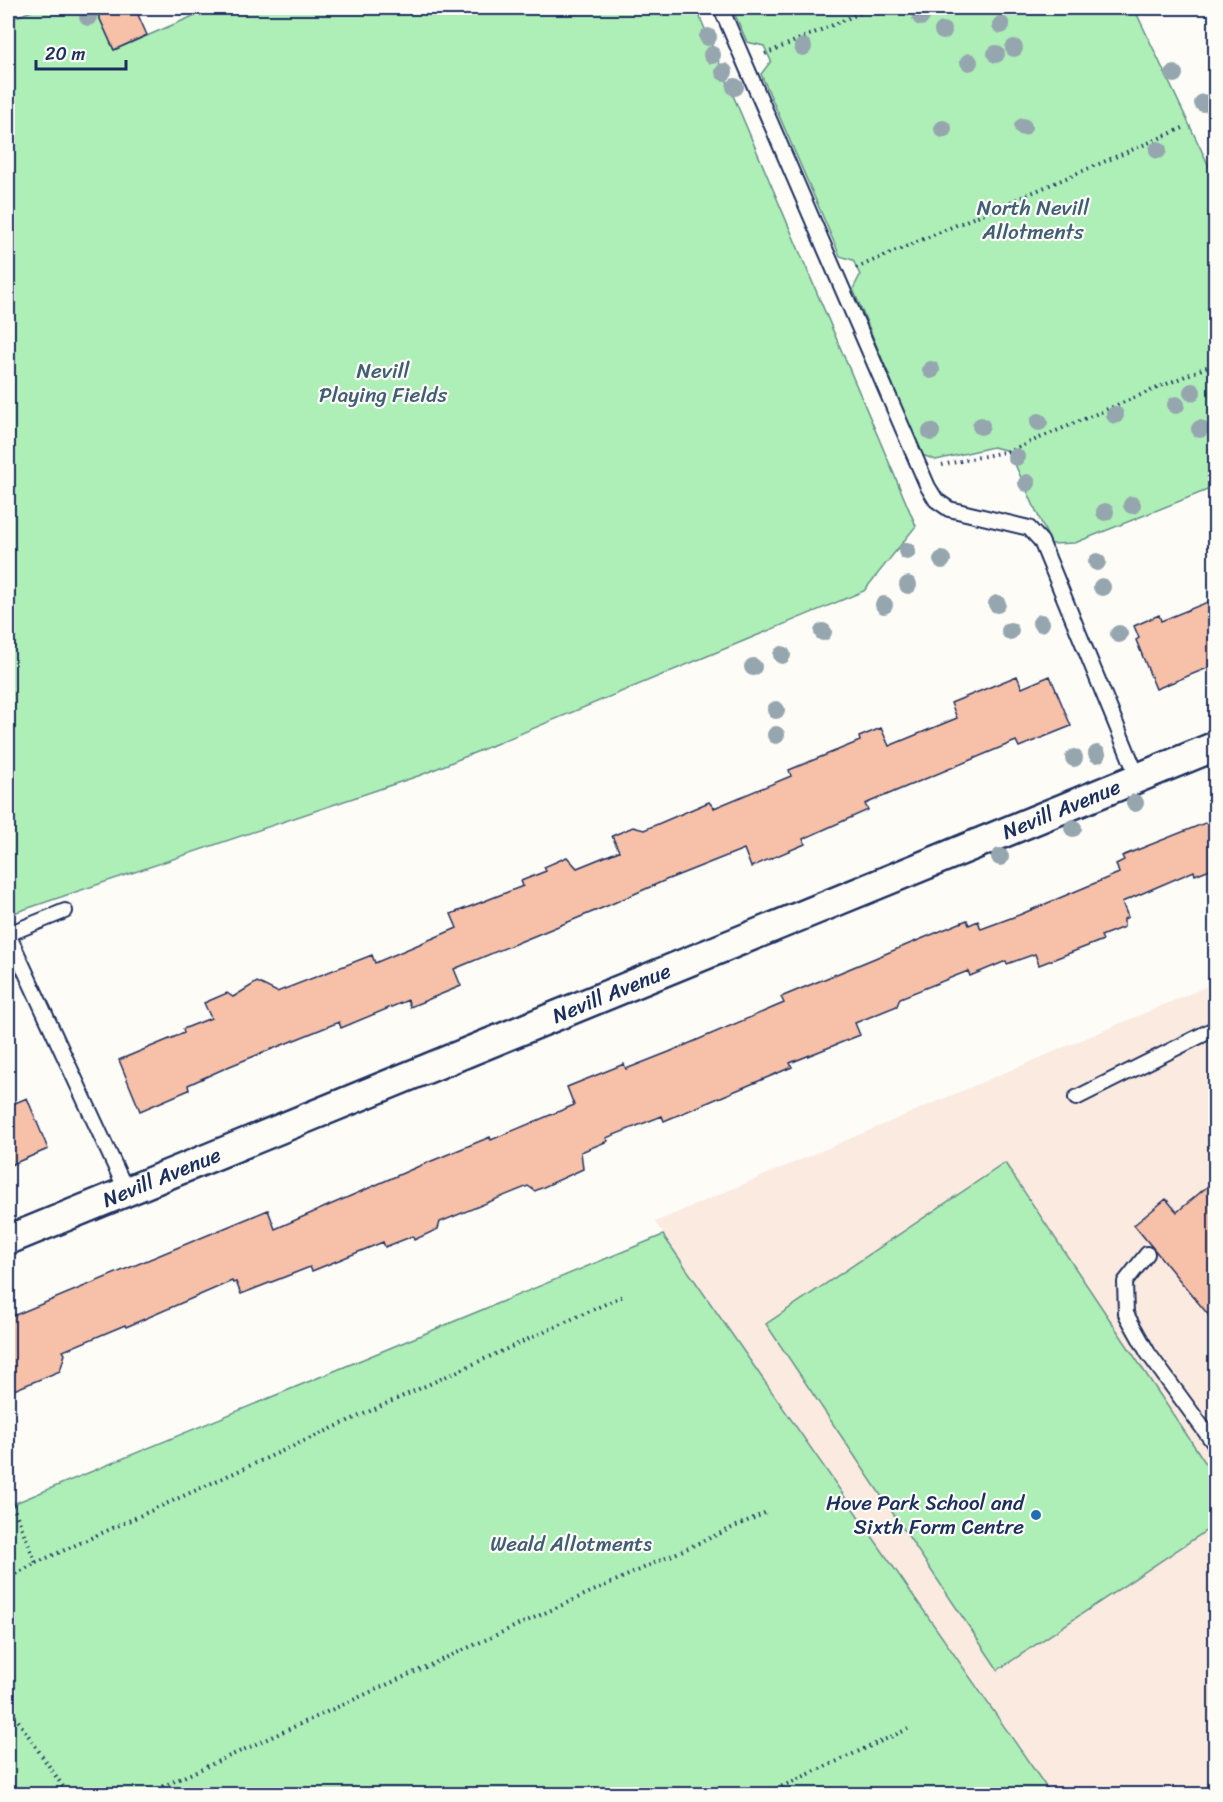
<svg xmlns="http://www.w3.org/2000/svg" width="1223" height="1802" viewBox="0 0 1223 1802" font-family="Sriracha,sans-serif">
<style>
.built{fill:#fbeae0}
.green{fill:#aeeeb7;stroke:#648e8a;stroke-width:1.5}
.building{fill:#f6c0a9;stroke:#1b2f5e;stroke-width:1.5}
.lines{fill:none;stroke-linecap:round;stroke-linejoin:round}
.service-casing{stroke:#1b2f5e;stroke-width:18}
.minor-casing{stroke:#1b2f5e;stroke-width:33}
.path{stroke:#1b2f5e;stroke-width:4;stroke-dasharray:1.5 4.5;stroke-linecap:butt}
.service{stroke:#fdfcf7;stroke-width:14}
.minor{stroke:#fdfcf7;stroke-width:28}
.tree{fill:#95a6af}
.poi-dot{fill:#1f6fb2;stroke:#fdfcf7;stroke-width:2}
.labels{text-anchor:middle;dominant-baseline:central;stroke-width:4.5;stroke-linejoin:round;paint-order:stroke}
.park-label{font-size:21px;fill:#405f74;stroke:#fdfcf7}
.street-label{font-size:21px;fill:#1b2f5e;stroke:#fdfcf7}
.poi-label{font-size:21px;fill:#1b2f5e;stroke:#fdfcf7;text-anchor:end}
</style>
<rect width="100%" height="100%" fill="#fdfcf7"/>
<filter id="ink" filterUnits="userSpaceOnUse"><feTurbulence type="fractalNoise" baseFrequency=".0167" numOctaves="2"/><feDisplacementMap in="SourceGraphic" scale="12" xChannelSelector="R" yChannelSelector="G"/><feConvolveMatrix kernelMatrix="1 2 1 2 8 2 1 2 1" color-interpolation-filters="sRGB"/></filter>
<g filter="url(#ink)">
<path class="built" d="M1215,983V1794H1051L655,1222Z"/>
<path class="green" d="M39,8H95L114,50L212,8H696L916,526L864,591L421,775L8,915V20Z
M732,8H1134L1215,179V487L1075,543L1051,544L1009,451L993,447L936,460L922,455L853,289L860,275L853,260L840,256L761,74L771,61L764,46L747,42Z
M1005,1163L1215,1477L1216,1524L998,1670L766,1324Z
M663,1235L1051,1794H8V1506Z"/>
<path class="building" d="M95,8H135L147,35L114,50Z
M1215,599V665L1156,689L1136,640L1139,638L1134,626L1159,615L1161,621Z
M1017,676L1022,688L1050,676L1071,726L1019,747L1016,741L865,804L868,810L803,839L805,844L751,867L744,849L666,880L607,906L454,969L461,986L410,1007L408,1000L341,1028L339,1022L230,1066L188,1085L189,1090L140,1111L119,1060L184,1033L183,1029L211,1018L204,1003L227,993L233,997L257,982L277,992L372,955L375,963L457,928L451,914L523,886L521,881L546,871L544,867L567,857L577,868L619,851L612,836L633,827L644,830L709,802L714,808L791,776L789,770L860,741L859,737L881,728L889,746L957,718L951,703Z
M1215,819V867L1195,875L1194,871L1122,902L1128,917L1124,919V927L1101,936L1103,940L1039,965L1035,954L1007,964L1006,961L970,976L968,971L900,998L897,1006L855,1023L860,1035L790,1063L792,1067L664,1121L662,1116L606,1138L608,1141L581,1152L583,1169L535,1191L528,1186L440,1222L438,1229L414,1240L413,1236L385,1247L383,1242L312,1271L310,1267L241,1294L236,1282L233,1283L232,1281L126,1327L125,1325L63,1351L65,1354L60,1371L14,1390L8,1375V1318L268,1210L275,1229L417,1167L490,1137L491,1140L574,1105L567,1087L624,1064L626,1069L669,1052L784,1003L781,997L967,920L969,925L978,921L981,929L1019,915L1119,873L1116,864L1124,860L1122,856Z
M27,1098L48,1149L8,1166V1106Z
M1215,1180V1323L1134,1225L1166,1199L1177,1212Z"/>
<g class="lines">
<defs>
<path id="service" d="M721,8L928,487L936,500L949,509L1029,528L1041,541L1138,778
M8,934L127,1192
M8,934L65,911
M1076,1098L1216,1028
M1147,1254L1125,1282L1126,1314L1148,1353L1216,1446"/>
<g id="minor">
<path id="s1" d="M8,1240L1216,746"/>
</g>
</defs>
<use href="#service" class="service-casing"/>
<use href="#minor" class="minor-casing"/>
<path class="path" d="M765,54L872,8
M856,268L1183,128
M942,465L1009,451L1216,363
M8,1494L36,1563L8,1578
M36,1563L623,1296
M8,1706L68,1794
M146,1794L767,1512
M765,1794L908,1729"/>
<use href="#service" class="service"/>
<use href="#minor" class="minor"/>
</g>
<g class="tree">
<circle cx="88" cy="17" r="9"/>
<circle cx="921" cy="17" r="9"/>
<circle cx="1001" cy="25" r="9"/>
<circle cx="943" cy="31" r="9"/>
<circle cx="708" cy="37" r="9"/>
<circle cx="803" cy="47" r="9"/>
<circle cx="1014" cy="48" r="9"/>
<circle cx="996" cy="54" r="9"/>
<circle cx="712" cy="55" r="9"/>
<circle cx="969" cy="62" r="9"/>
<circle cx="724" cy="72" r="9"/>
<circle cx="1174" cy="74" r="9"/>
<circle cx="735" cy="87" r="9"/>
<circle cx="1203" cy="103" r="9"/>
<circle cx="1023" cy="127" r="9"/>
<circle cx="943" cy="129" r="9"/>
<circle cx="1158" cy="150" r="9"/>
<circle cx="931" cy="370" r="9"/>
<circle cx="1192" cy="392" r="9"/>
<circle cx="1176" cy="405" r="9"/>
<circle cx="1115" cy="415" r="9"/>
<circle cx="1039" cy="422" r="9"/>
<circle cx="981" cy="426" r="9"/>
<circle cx="1200" cy="429" r="9"/>
<circle cx="931" cy="432" r="9"/>
<circle cx="1016" cy="457" r="9"/>
<circle cx="1027" cy="483" r="9"/>
<circle cx="1132" cy="505" r="9"/>
<circle cx="1105" cy="512" r="9"/>
<circle cx="907" cy="551" r="9"/>
<circle cx="942" cy="560" r="9"/>
<circle cx="1097" cy="562" r="9"/>
<circle cx="908" cy="585" r="9"/>
<circle cx="1102" cy="587" r="9"/>
<circle cx="997" cy="604" r="9"/>
<circle cx="884" cy="605" r="9"/>
<circle cx="1041" cy="623" r="9"/>
<circle cx="1010" cy="631" r="9"/>
<circle cx="823" cy="632" r="9"/>
<circle cx="1119" cy="634" r="9"/>
<circle cx="782" cy="655" r="9"/>
<circle cx="753" cy="667" r="9"/>
<circle cx="776" cy="710" r="9"/>
<circle cx="776" cy="735" r="9"/>
<circle cx="1097" cy="754" r="9"/>
<circle cx="1074" cy="758" r="9"/>
<circle cx="1135" cy="803" r="9"/>
<circle cx="1073" cy="828" r="9"/>
<circle cx="1000" cy="857" r="9"/>
</g>
</g>
<circle class="poi-dot" cx="1036" cy="1515" r="6"/>
<g class="labels">
<g class="park-label">
<text x="1033" y="208">North Nevill<tspan x="1033" dy="24">Allotments</tspan></text>
<text x="383" y="371">Nevill<tspan x="383" dy="24">Playing Fields</tspan></text>
<text x="571" y="1544">Weald Allotments</text>
</g>
<g class="street-label">
<text stroke="none"><textPath href="#s1" startOffset="1138">Nevill Avenue</textPath></text>
<text stroke="none"><textPath href="#s1" startOffset="652">Nevill Avenue</textPath></text>
<text stroke="none"><textPath href="#s1" startOffset="166">Nevill Avenue</textPath></text>
</g>
<g class="poi-label">
<text x="1024" y="1503">Hove Park School and<tspan x="1024" dy="24">Sixth Form Centre</tspan></text>
</g>
</g>
<rect width="1223" height="1802" fill="none" stroke="#fdfcf7" stroke-width="30"/>
<rect x="15" y="15" width="1193" height="1772" fill="none" stroke="#1b2f5e" stroke-width="2" filter="url(#ink)"/>
<path d="M36 60v9h90v-9" fill="none" stroke="#1b2f5e" stroke-width="3"/>
<text x="45" y="60" font-size="18" fill="#1b2f5e" stroke="#fdfcf7" stroke-width="4.5" paint-order="stroke">20 m</text>
</svg>
